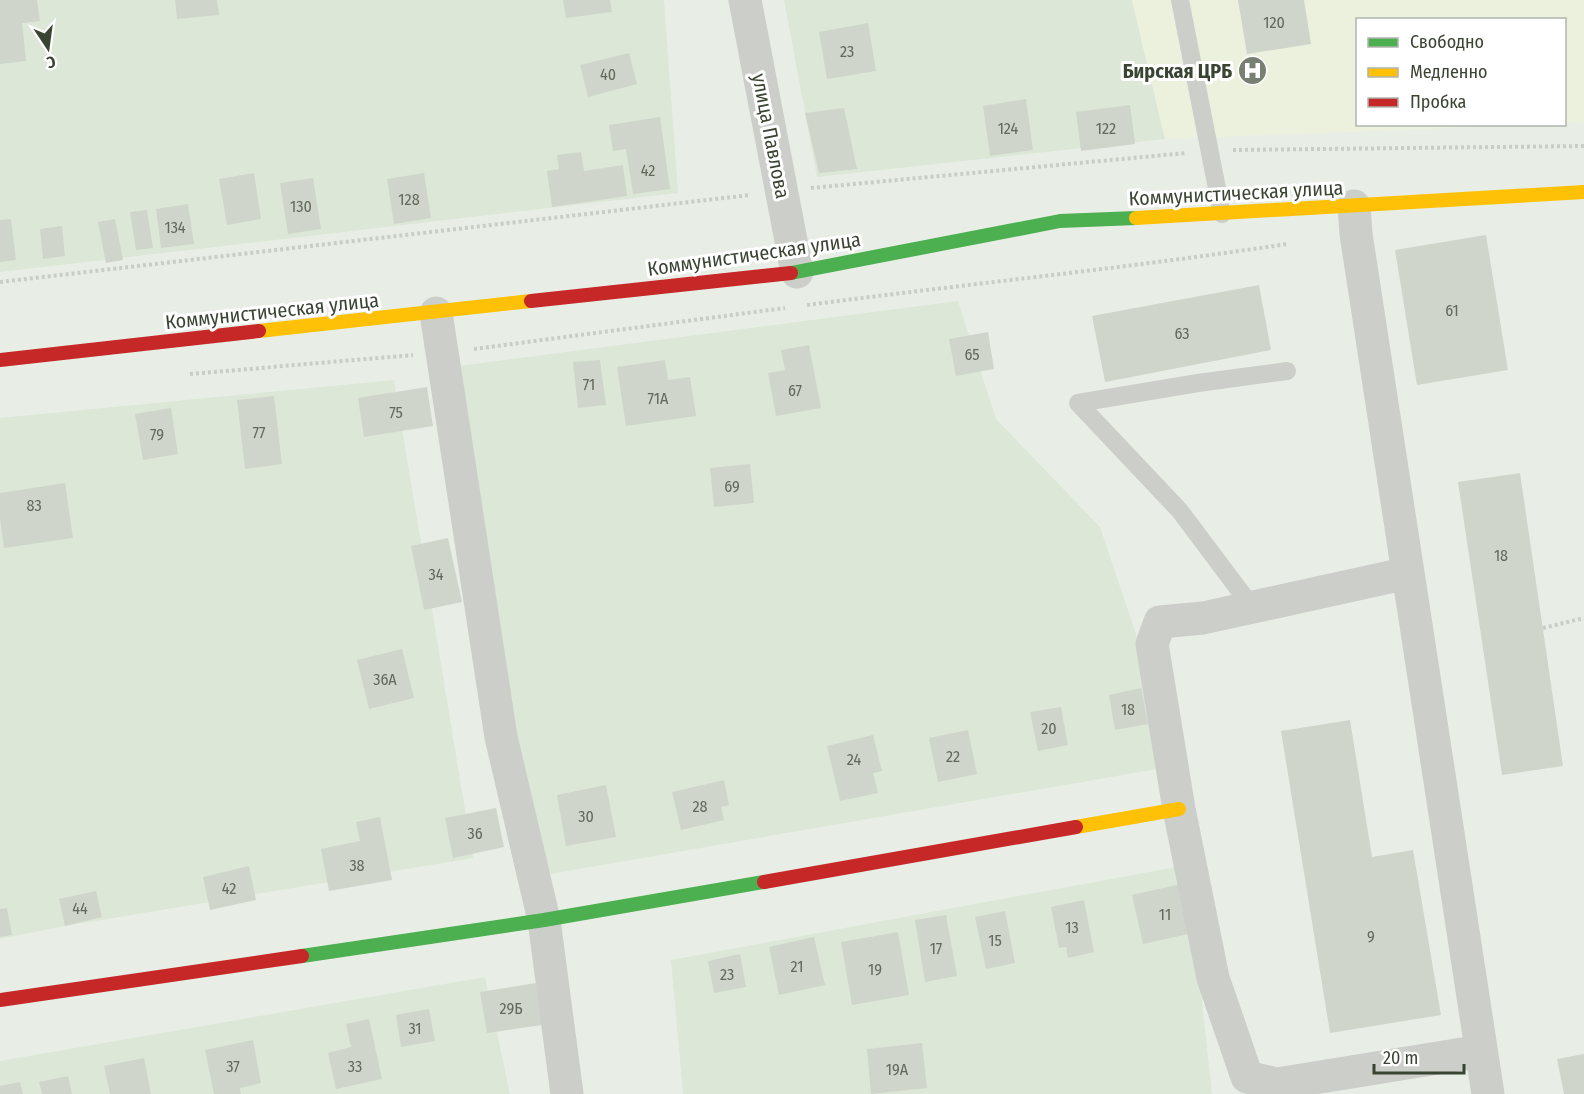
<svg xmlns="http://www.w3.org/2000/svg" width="1584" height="1094" viewBox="0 0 1584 1094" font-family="'Fira Sans Condensed',sans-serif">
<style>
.residential{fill:#dce7d7}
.medical{fill:#ecf1dd}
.building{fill:#cfd5cb}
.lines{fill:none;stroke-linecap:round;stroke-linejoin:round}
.path{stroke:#c9cdc6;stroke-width:4;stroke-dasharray:3 3;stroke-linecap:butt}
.lane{stroke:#cccec9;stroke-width:18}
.street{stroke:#cccec9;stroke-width:33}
.fast{stroke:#4caf50;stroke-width:14}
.slow{stroke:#ffc107;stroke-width:14}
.jam{stroke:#c62828;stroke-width:14}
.labels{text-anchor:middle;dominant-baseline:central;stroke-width:6;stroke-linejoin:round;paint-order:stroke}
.number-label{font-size:16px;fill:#616a5a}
.poi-label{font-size:20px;font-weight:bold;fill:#3a4433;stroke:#fff;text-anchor:end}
.street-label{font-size:20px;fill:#3a4433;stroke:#fff}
</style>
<rect width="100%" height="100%" fill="#e8eee6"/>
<path class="residential" d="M0,0H664L678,193L0,272Z
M784,0H1132L1165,139L817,177Z
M958,301L996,419L1100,527L1180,765L527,878L443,368Z
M394,380L473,858L65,926L0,939V418Z
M1187,865L1212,1094H683L671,960Z
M485,977L510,1094H0V1061Z"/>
<path class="medical" d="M1132,0H1584V122L1565,123L1564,20H1358V124L1528,125L1165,139Z"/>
<path class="building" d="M0,0H37L40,21L22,23L26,61L0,64Z
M175,0H217L219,15L177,19Z
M563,0H610L612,12L566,18Z
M1238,0H1304L1311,44L1247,54Z
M868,23L876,71L827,79L819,32Z
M629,53L637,84L588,97L580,65Z
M1026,99L1033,150L990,156L983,106Z
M1130,105L1135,144L1081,151L1076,112Z
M844,108L857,169L819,173L805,113Z
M660,117L670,189L633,194L626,149L613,151L609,125Z
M581,152L584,171L623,165L627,196L552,207L547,171L559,169L557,155Z
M254,173L261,219L227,225L219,179Z
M424,173L431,218L394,224L387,179Z
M313,178L321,229L288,234L280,183Z
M188,204L194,244L161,248L156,209Z
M147,210L153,248L136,250L130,212Z
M11,219L16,260L0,262V220Z
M115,219L123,260L106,263L98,222Z
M62,226L65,256L43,259L40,229Z
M1486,235L1508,370L1417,385L1395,250Z
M1259,285L1271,350L1105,382L1092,316Z
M988,332L994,369L956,376L949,339Z
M809,345L821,408L776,416L768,373L785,370L781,350Z
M600,360L606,405L578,408L573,362Z
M665,360L668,380L690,377L696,416L626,426L617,367Z
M427,387L433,426L364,437L358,398Z
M274,396L282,464L245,469L237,400Z
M171,408L178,454L143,460L135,414Z
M750,464L754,503L714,507L710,468Z
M1520,473L1563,766L1502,775L1458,482Z
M65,483L73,538L4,548L0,518V493Z
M448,538L462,602L424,610L411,546Z
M402,649L414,698L369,709L357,660Z
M1141,688L1148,724L1115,730L1109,695Z
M1061,707L1068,745L1038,751L1030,712Z
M1350,720L1372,857L1413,850L1441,1015L1330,1033L1281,731Z
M968,730L977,774L938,782L929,738Z
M873,735L882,771L873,773L878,793L840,801L827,746Z
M724,780L729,805L721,807L724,820L681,830L672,792Z
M606,785L616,837L566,846L557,795Z
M496,808L504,847L453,858L445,818Z
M380,817L392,880L329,891L321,849L360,841L356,822Z
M249,866L256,900L210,910L203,877Z
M1186,883L1197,932L1143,944L1132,895Z
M96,891L102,917L65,926L59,899Z
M1084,900L1094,952L1068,958L1066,947L1059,948L1051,907Z
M7,908L12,935L0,937V909Z
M1005,911L1015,963L986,969L975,917Z
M946,915L957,976L925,982L915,920Z
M898,932L909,995L852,1005L841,942Z
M814,937L825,985L779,995L769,947Z
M740,954L746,987L714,993L708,961Z
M536,983L542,1025L487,1033L480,992Z
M429,1009L435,1041L401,1047L396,1015Z
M369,1019L382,1079L336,1089L328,1053L351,1047L346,1024Z
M253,1040L261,1083L240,1088L241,1094H214L205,1050Z
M922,1043L927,1088L871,1094L867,1049Z
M1584,1054V1094H1564L1557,1059Z
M144,1058L151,1094H110L104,1066Z
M68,1076L72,1094H42L39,1082Z
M20,1082L23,1094H0V1086Z"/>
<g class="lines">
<path class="path" d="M1233,150L1584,146
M811,188L1186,153
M0,282L750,195
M807,305C967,284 1128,268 1287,244
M474,349L785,308
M190,374L413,355
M1543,628L1584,618"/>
<path class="lane" d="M1180,0L1222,214
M1252,607L1180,511L1078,403L1198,383L1287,371"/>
<path class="street" d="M745,0L797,272
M1354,206L1356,234L1488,1094
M436,313L501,737L544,920L567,1094
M1408,573L1203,618L1160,622L1152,644L1179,809L1213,978L1247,1077L1277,1084L1481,1051"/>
<path class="fast" d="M791,273L1060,221L1136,218
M302,956L544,920L764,882"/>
<path class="slow" d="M1136,218L1584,192
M259,331L531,301
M1076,827L1179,809"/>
<path class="jam" d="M531,301L791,273
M0,360L259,331
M764,882L1076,827
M0,1000L302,956"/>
</g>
<defs>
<symbol id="hospital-disc" viewBox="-11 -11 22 22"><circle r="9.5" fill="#778072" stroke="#fff"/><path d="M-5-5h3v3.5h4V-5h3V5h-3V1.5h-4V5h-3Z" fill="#fff"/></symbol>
</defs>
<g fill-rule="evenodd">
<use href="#hospital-disc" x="1236" y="54" width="33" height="33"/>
</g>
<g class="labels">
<g class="number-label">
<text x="1274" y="22">120</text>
<text x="847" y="51">23</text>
<text x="608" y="74">40</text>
<text x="1008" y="128">124</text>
<text x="1106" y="128">122</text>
<text x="648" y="170">42</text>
<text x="409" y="199">128</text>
<text x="301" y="206">130</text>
<text x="175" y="227">134</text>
<text x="1452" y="310">61</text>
<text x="1182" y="333">63</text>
<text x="972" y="354">65</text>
<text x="589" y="384">71</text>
<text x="795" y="390">67</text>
<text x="658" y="398">71А</text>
<text x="396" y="412">75</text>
<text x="259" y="432">77</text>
<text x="157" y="434">79</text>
<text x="732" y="486">69</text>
<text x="34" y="505">83</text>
<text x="1501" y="555">18</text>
<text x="436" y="574">34</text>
<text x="385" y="679">36А</text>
<text x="1128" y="709">18</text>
<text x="1049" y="728">20</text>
<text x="953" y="756">22</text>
<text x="854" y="759">24</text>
<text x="700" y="806">28</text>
<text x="586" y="816">30</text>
<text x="475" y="833">36</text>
<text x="357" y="865">38</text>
<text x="229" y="888">42</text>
<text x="80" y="908">44</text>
<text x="1165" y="914">11</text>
<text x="1072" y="927">13</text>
<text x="1371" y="936">9</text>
<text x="995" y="940">15</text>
<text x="936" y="948">17</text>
<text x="797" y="966">21</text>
<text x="875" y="969">19</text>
<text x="727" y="974">23</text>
<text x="511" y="1008">29Б</text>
<text x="415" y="1028">31</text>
<text x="233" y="1066">37</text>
<text x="355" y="1066">33</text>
<text x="897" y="1069">19А</text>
</g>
<g class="poi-label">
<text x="1232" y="71">Бирская ЦРБ</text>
</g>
<g class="street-label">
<text transform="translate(771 136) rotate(79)">улица Павлова</text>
<text transform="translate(1236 193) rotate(-3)">Коммунистическая улица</text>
<text transform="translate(754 254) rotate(-8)">Коммунистическая улица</text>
<text transform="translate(272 311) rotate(-6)">Коммунистическая улица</text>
</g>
</g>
<rect x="1356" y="18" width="210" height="108" fill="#ffffff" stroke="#b0b4ad" stroke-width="1.5"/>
<rect x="1368" y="38" width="30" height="9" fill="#4caf50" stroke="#b0b4ad" stroke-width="1.5"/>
<text x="1410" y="48" font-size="18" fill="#3a4433">Свободно</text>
<rect x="1368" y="68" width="30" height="9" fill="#ffc107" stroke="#b0b4ad" stroke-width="1.5"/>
<text x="1410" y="78" font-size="18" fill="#3a4433">Медленно</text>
<rect x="1368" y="98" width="30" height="9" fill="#c62828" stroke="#b0b4ad" stroke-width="1.5"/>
<text x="1410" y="108" font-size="18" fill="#3a4433">Пробка</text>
<g transform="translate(48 48) rotate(167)" stroke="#ffffff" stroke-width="4.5" paint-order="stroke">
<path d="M0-4.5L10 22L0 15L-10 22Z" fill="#3a4433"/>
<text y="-9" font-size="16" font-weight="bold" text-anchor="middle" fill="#3a4433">С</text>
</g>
<path d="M1374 1064v9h90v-9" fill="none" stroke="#3a4433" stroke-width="3"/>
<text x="1383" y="1064" font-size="18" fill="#3a4433" stroke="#ffffff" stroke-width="4.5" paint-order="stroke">20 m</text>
</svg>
